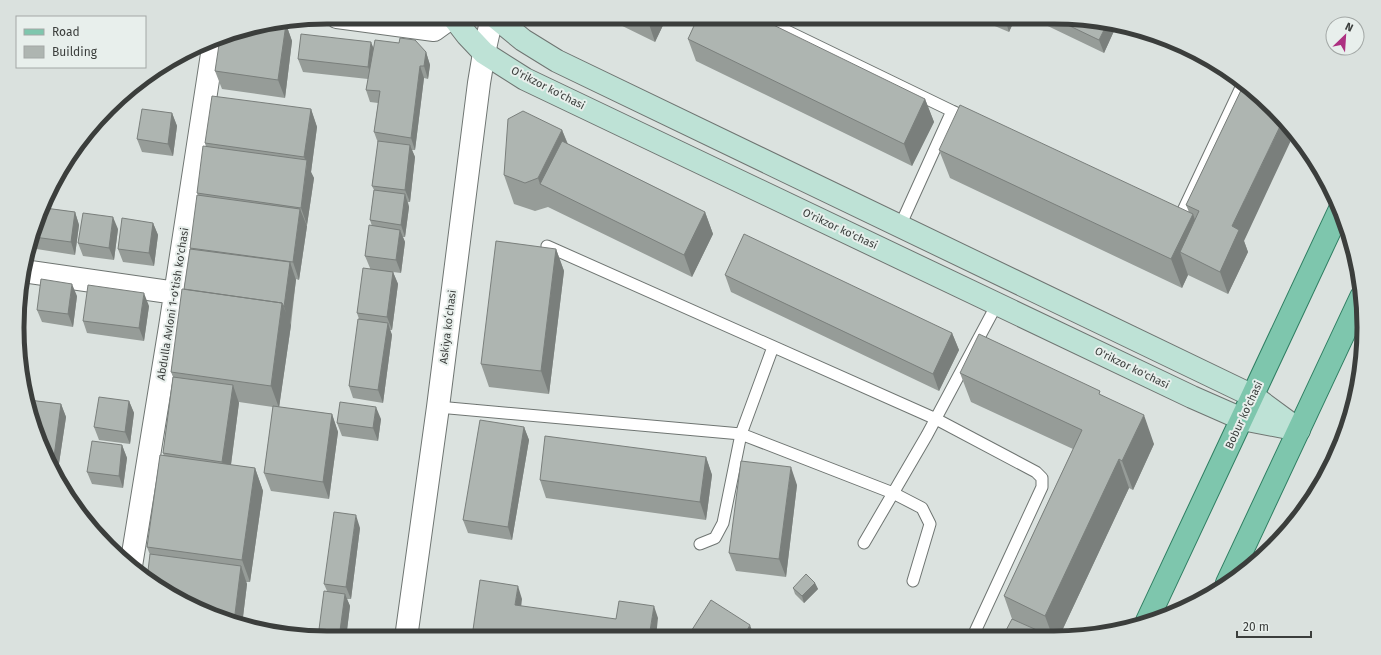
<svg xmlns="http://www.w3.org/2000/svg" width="1381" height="655" viewBox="0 0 1381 655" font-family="'Fira Sans',sans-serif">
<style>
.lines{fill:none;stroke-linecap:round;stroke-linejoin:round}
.service-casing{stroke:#6f7572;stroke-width:13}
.minor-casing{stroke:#6f7572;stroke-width:24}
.secondary-casing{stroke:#6f7572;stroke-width:24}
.primary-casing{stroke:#2f7e62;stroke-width:24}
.service{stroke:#fff;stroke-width:11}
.minor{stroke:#fff;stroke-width:22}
.secondary{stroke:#bee2d6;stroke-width:22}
.primary{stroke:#7ec6ad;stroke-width:22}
.wall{fill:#969c98}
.shaded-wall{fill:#7a7f7c}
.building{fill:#aeb5b1;stroke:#7a7f7c}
.labels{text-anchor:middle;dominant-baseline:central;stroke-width:4;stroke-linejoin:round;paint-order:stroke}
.street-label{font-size:11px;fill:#3b3e3c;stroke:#e8efec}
.rim{fill:none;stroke:#3b3e3c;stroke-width:5}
</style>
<rect width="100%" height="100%" fill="#dbe2df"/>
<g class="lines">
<defs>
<path id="service" d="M758,17L952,111
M1176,218L1179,219L1243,83
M900,226L952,111L969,119
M547,246L936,419L1036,472L1042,478V487L973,636
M438,407L741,434L893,493L922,508L930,524L913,581
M864,543L927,435L997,304
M700,544L715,538L723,523L741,434L773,347"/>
<path id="minor" d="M337,17L434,30L452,17
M23,271L176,293
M131,566L170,327L214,41
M406,638L438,407L479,83L484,53L492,17"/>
<path id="secondary" d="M453,17L467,35L484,53L525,79L1192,397L1242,419L1299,430
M495,17L523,40L557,61L1253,396L1295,427"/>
<path id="primary" d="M1227,583L1361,297
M1147,621L1340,209"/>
</defs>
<use href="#service" class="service-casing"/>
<use href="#minor" class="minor-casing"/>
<use href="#secondary" class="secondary-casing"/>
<use href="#primary" class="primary-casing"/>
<use href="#service" class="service"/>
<use href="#minor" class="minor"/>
<use href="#secondary" class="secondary"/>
<use href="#primary" class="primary"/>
</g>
<path class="wall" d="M604,17H667L655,42Z
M988,17H1016L1009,32L990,24Z
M1029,17H1054L1114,31L1104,53Z
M286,24L292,41L285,98L222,89L215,71L227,34Z
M688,39L925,99L934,122L912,166L696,61Z
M374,48L426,52L430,65L428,79L424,78L415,150H412L415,157L410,202H408L409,207L405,237H403L405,242L401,273L393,272L398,284L392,330H390L392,335L383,403L353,398L349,386L359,319L357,313L370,268L365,256L372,226L370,220L374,190L372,186L378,143L374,132L378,103L370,102L366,90L368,79L303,72L298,59Z
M1244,84V241L1248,252L1228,294L1188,275L1182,288L950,178L939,150L1189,212L1186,205Z
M311,109L317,127L311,172L314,178L307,225H306L307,226L299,280L296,279L291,325L279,407L332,414L338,432L329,499L271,491L264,473L273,407L239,402L231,465L255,468L263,491L250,582H246L247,584L242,625L208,614L150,555L147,547L164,456L163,453L173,377L171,372L190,249L198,195L197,193L206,147L205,143Z
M172,113L177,126L173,156L142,152L137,139Z
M562,130L568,144L705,212L713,234L692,277L548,207L535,211L514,204L504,175Z
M45,208L75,212L79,225L75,255L30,248Z
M153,223L158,235L154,266L123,262L118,249Z
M118,229L114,260L83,256L78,243Z
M556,249L564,271L549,394L489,387L481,364Z
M725,275L952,333L959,350L939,391L731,292Z
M77,296L73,327L42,322L37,310Z
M149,306L144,341L87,333L83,321Z
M960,373L1102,395L1154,444L1133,490L1129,488L1060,635L1003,636L1012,619L1004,596L1073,449L971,402Z
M29,400L61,404L66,417L58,470L52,469L49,465Z
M129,401L134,413L130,444L99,440L94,427Z
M381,419L378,441L342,436L337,423Z
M524,427L529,440L512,540L468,533L463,520Z
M122,445L127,458L123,488L92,484L87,472Z
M706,457L712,475L706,520L546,498L540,480Z
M797,485L786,577L736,571L729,553Z
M360,528L351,599H347L350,606L346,638H327V591L324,584Z
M815,583L818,589L804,603L795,594L793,588Z"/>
<path class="shaded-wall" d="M652,17H667L655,42L649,24Z
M1006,17H1016L1009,32L1005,19Z
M1108,22L1111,23L1114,31L1104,53L1099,40Z
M286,24L292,41L285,98L278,80Z
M371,42L376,54L373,80L368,67Z
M426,52L430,65L428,79L424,66Z
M420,66L424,78L415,150L411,138Z
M925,99L934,122L912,166L904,144Z
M311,109L317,127L311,172L314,178L307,225L301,208L307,164L304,157Z
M172,113L177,126L173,156L168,144Z
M1283,120L1294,134L1244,241L1248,252L1228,294L1220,272L1232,226Z
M562,130L573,158L540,184L538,178Z
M410,145L415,157L410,202L405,190Z
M405,194L409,207L405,237L401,225Z
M300,209L307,226L299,280L293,262Z
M75,212L79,225L75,255L71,242Z
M705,212L713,234L692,277L684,255Z
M1193,214L1203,243L1180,252L1188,275L1182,288L1171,259Z
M113,217L118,229L114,260L109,248Z
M153,223L158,235L154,266L149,253Z
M400,230L405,242L401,273L396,260Z
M556,249L564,271L549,394L541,371Z
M290,262L296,280L290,324L284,307Z
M393,272L398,284L392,330L387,317Z
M23,280L26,288L22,319L21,318Z
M72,284L77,296L73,327L68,314Z
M144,293L149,306L144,341L139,328Z
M282,303L291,325L279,408L271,386Z
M388,323L392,335L383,403L378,390Z
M952,333L959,350L939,391L933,374Z
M233,385L239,403L229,479L222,462Z
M129,401L134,413L130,444L125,432Z
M61,404L66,417L58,470L54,457Z
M376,407L381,419L378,441L373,428Z
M332,414L338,432L329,499L323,482Z
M1144,415L1154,444L1133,490L1122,461Z
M524,427L529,440L512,540L508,527Z
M122,445L127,458L123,488L119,476Z
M706,457L712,475L706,520L700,502Z
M1119,459L1129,488L1060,635H1052L1045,616Z
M791,467L797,485L786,577L779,559Z
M255,468L263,491L250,582L242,560Z
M356,515L360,528L351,599L346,587Z
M241,566L247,584L242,625L234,622Z
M815,583L818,589L804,603L802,596Z
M518,586L522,599L520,617L515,605Z
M345,594L350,606L346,638H339Z
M654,606L658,618L656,637H649Z
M750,625L754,636L743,637Z"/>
<path class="building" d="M635,17H652L649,24Z
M698,17H757L925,99L904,144L688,39Z
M999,17H1006L1005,19Z
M1051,17H1054L1108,22L1099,40Z
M286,24L278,80L215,71L220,38L227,34Z
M301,34L371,42L368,67L298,59Z
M400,38L415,40L426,52L424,66H420L411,138L374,132L380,91L366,90L375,40L399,43Z
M1244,84L1273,108L1283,120L1232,226L1239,230L1220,272L1180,252L1199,211L1186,205Z
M212,96L311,109L304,157L205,143Z
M960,105L1193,214L1171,259L939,150Z
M142,109L172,113L168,144L137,139Z
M523,111L562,130L538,178L525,183L504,175L508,119Z
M378,141L410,145L405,190L372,186Z
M562,141L705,212L684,255L540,184Z
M203,146L307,160L301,208L197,193Z
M374,190L405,194L401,225L370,220Z
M197,195L300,209L293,262L190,248Z
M45,208L75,212L71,242L34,237Z
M83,213L113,217L109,248L78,243Z
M122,218L153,223L149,253L118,249Z
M369,225L400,230L396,260L365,256Z
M744,234L952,333L933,374L725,275Z
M496,241L556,249L541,371L481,364Z
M190,249L290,262L284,307L282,303L184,289Z
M363,268L393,272L387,317L357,313Z
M41,279L72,284L68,314L37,310Z
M88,285L144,293L139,328L83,321Z
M182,289L282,303L271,386L171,372Z
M358,319L388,323L378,390L349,386Z
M979,334L1100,391L1099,394L1144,415L1122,461L1119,459L1045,616L1004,596L1082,430L960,373Z
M173,377L233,385L222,462L163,453Z
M99,397L129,401L125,432L94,427Z
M29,400L61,404L54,457L46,456Z
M340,402L376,407L373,428L337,423Z
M273,406L332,414L323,482L264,473Z
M480,420L524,427L508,527L463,520Z
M545,436L706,457L700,502L540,480Z
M92,441L122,445L119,476L87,472Z
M160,455L255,468L242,560L147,547Z
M741,461L791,467L779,559L729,553Z
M334,512L356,515L346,587L324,584Z
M150,554L241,566L234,622L208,614L155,586L147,579Z
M806,574L815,583L802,596L793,588Z
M480,580L518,586L515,605L616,619L619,601L654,606L649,637H472Z
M324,591L345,594L339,638H327L318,637Z
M711,600L750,625L743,637L688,636Z
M1012,619L1048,635L1003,636Z"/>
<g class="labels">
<g class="street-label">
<text transform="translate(548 88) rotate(27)">O'rikzor ko'chasi</text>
<text transform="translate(840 229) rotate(25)">O'rikzor ko'chasi</text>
<text transform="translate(173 304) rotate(-81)">Abdulla Avloni 1-o'tish ko'chasi</text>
<text transform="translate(448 327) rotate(-83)">Askiya koʻchasi</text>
<text transform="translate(1132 368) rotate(26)">O'rikzor ko'chasi</text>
<text transform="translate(1244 415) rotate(-65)">Bobur ko'chasi</text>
</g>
</g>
<path d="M0 0H1381V655H0ZM327 24H1054A303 303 0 0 1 1357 327V328A303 303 0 0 1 1054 631H327A303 303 0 0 1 24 328V327A303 303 0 0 1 327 24Z" fill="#dae1de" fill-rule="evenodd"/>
<path class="rim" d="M327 24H1054A303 303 0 0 1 1357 327V328A303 303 0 0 1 1054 631H327A303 303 0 0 1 24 328V327A303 303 0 0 1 327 24Z"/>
<rect x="16" y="16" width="130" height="52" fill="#e8efec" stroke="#a3a8a6"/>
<rect x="24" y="29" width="20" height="6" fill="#7ec6ad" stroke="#a3a8a6"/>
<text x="52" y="36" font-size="12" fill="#3b3e3c">Road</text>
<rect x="24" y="46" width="20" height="12" fill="#aeb5b1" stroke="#a3a8a6"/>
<text x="52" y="56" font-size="12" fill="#3b3e3c">Building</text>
<g transform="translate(1345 36) rotate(25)"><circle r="19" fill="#e8efec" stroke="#a3a8a6"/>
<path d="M0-3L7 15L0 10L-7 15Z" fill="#ad3081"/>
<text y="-6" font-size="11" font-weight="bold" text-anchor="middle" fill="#3b3e3c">N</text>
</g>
<path d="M1237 631v6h74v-6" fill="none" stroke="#3b3e3c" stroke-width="2"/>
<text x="1243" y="631" font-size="12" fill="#3b3e3c" stroke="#e8efec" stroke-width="3" paint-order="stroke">20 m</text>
</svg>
